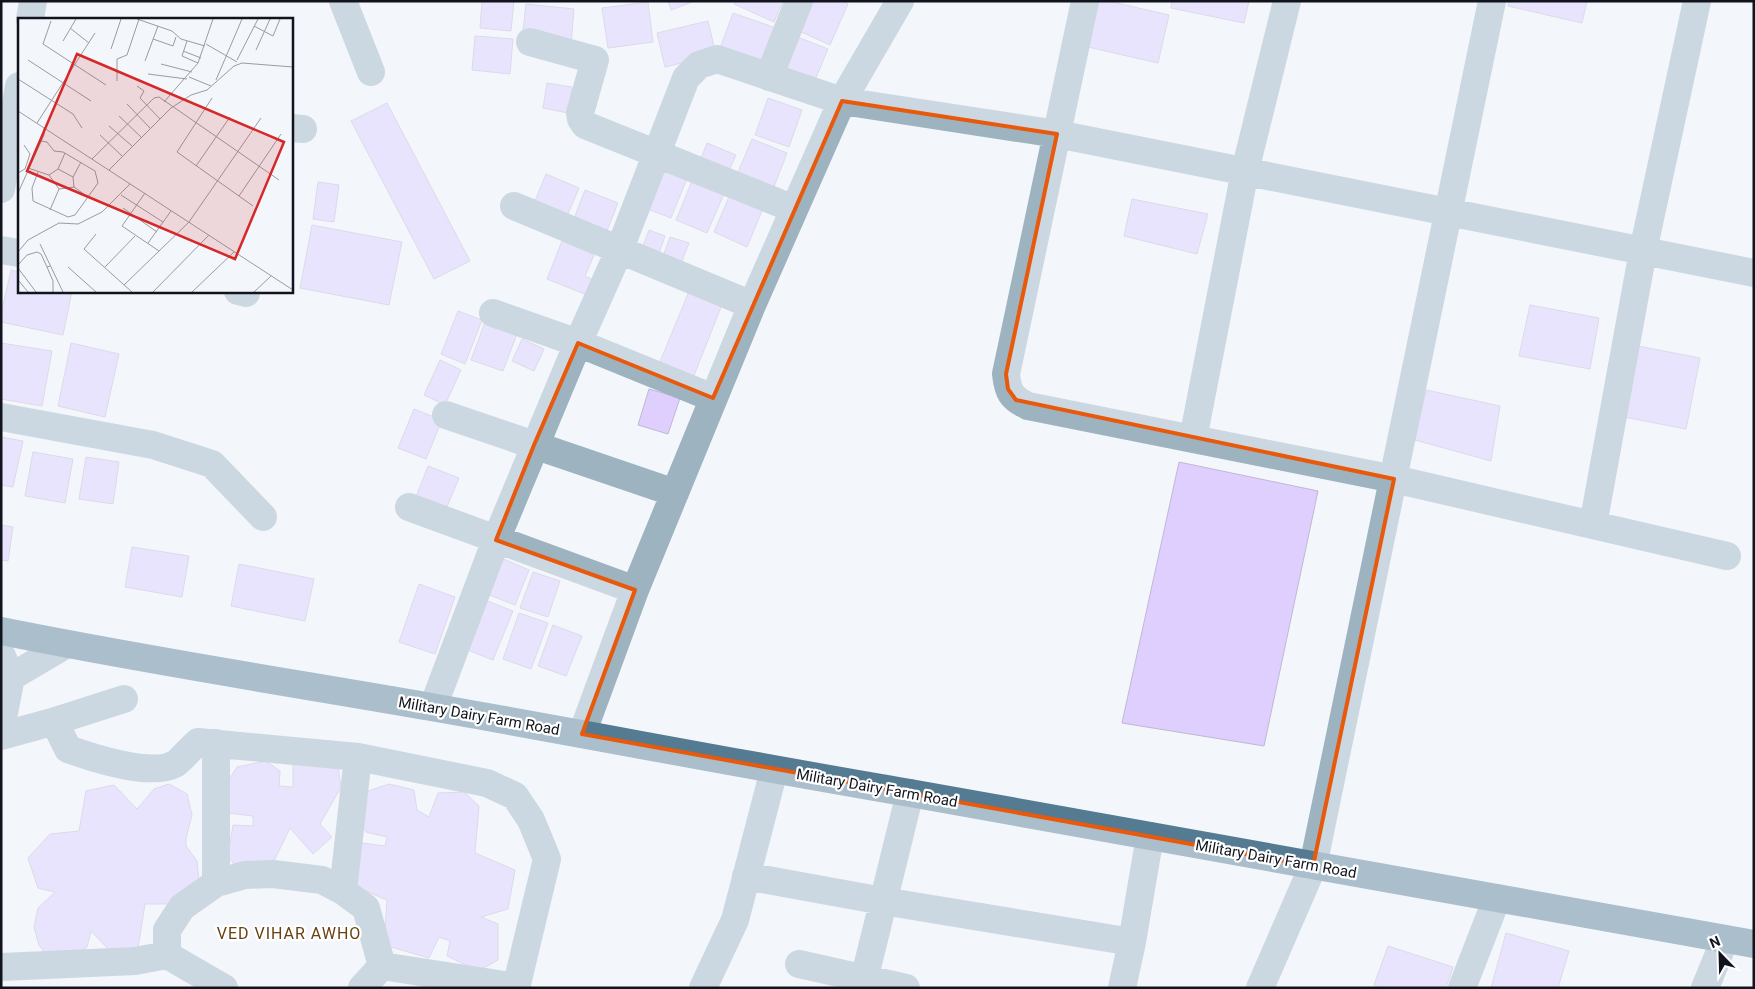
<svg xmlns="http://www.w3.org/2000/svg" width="1755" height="989" viewBox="0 0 1755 989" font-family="Roboto,sans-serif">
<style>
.building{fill:#decffe;stroke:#c0b8d2}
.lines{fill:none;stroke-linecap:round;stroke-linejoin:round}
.minor{stroke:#9eb3c0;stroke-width:28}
.major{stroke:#547b92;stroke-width:28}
.marked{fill:none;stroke:#e8590c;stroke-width:4;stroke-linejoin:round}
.labels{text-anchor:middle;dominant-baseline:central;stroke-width:4.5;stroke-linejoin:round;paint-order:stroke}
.street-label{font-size:15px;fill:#11141d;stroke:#fff}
.neighbourhood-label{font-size:16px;letter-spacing:1px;fill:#674111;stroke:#fff}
.inset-road{fill:none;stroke:#999ca2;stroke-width:1}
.view{fill:#d62828;fill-opacity:0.15;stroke:#d62828;stroke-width:2.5}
.inset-edge{fill:none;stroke:#11141d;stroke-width:2.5}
</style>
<rect width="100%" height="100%" fill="#f3f6fb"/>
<path class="building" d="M482,1H514L511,31L480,28Z
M668,1H695L671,10Z
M735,1H783L774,22L734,4Z
M810,1H843L848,4L830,45L797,30Z
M1099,1H1108L1169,15L1158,63L1088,47Z
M1172,1H1249L1244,23L1171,8Z
M1509,1H1587L1582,23L1508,6Z
M648,2L653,42L608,48L602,8Z
M526,4L574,9L571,44L523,31Z
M733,13L776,28L761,69L718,54Z
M708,21L716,55L665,67L657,33Z
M475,36L513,39L510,74L472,70Z
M795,36L828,49L812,87L779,73Z
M547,83L572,87L568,113L543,108Z
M768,98L802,110L789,147L755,135Z
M387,103L470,261L434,279L351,121Z
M752,139L787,153L772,192L736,177Z
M707,143L736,155L728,173L700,161Z
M661,166L688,176L671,218L645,208Z
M546,174L579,188L565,221L532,208Z
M692,181L724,194L707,233L676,220Z
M318,182L339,185L334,222L313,219Z
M585,190L618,203L605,236L572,224Z
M731,192L764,206L747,247L714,232Z
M1132,199L1208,214L1197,254L1124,236Z
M312,225L402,242L389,305L300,288Z
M649,230L665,236L657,260L640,254Z
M670,237L689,243L679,269L661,262Z
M562,241L594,255L585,276L593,280L587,295L547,279Z
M11,270L19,272V291H72L63,335L1,322V314Z
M690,289L723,302L691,383L657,369Z
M1530,305L1599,318L1590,369L1519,356Z
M458,311L482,320L465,364L441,354Z
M485,322L517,334L503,371L471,360Z
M522,339L544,349L534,371L512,361Z
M1,343L52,351L42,406L1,399Z
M71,343L119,354L105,417L58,406Z
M1638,346L1700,358L1686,429L1624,417Z
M440,360L461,370L445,405L424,395Z
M649,389L680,398L668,434L638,425Z
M1426,390L1500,406L1491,461L1415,440Z
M414,409L442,420L426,459L398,448Z
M1,437L23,441L13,487L1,485Z
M33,452L73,459L65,503L25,496Z
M86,457L119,462L113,504L79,499Z
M1179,462L1318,491L1264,746L1122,723Z
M428,466L459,478L444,514L414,502Z
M1,525L13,527L8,561L1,560Z
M132,547L189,556L182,597L125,587Z
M501,558L529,570L515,605L487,594Z
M239,564L314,579L305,621L231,606Z
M533,572L560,581L548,617L520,608Z
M419,584L455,597L435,654L399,642Z
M485,600L513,611L493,660L465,649Z
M519,613L548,623L531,669L503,659Z
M553,625L582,636L566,676L538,666Z
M319,758L338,766L341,787L320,824L332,837L313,854L290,828L274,861L234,864L228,856L233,825L253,826V816L228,813L225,786L237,767L266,761L280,771L279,786L293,787V765Z
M169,784L187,794L192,815L186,838V846L197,861L199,882L174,904H145L138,948L111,952L91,931L87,947L74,958H49L39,945L34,927L38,908L55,892L38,888L28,858L50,834L79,831L86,791L114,785L137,809L154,789Z
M389,784L414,790L417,810L429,817L438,793L464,792L479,806L475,853L515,870L508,909L481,917L498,924V960L478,971L447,956L450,941L439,937L429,958L384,945L387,900L354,886L348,860L362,843L385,846L387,837L366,832L359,819L368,791Z
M1506,933L1569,951L1558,988H1491Z
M1388,946L1453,967L1446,988H1382L1374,985Z"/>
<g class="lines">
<path class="minor" d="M343,1L371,72
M1085,1L1006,374C1008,392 1011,398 1028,406L1394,479L1727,556
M30,19L33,1
M530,42L595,60L580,113L581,119L585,125L794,209
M769,77L799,1
M291,128L303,129
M1,189L19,86
M514,206L752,305
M1,250L19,253
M238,291L246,293
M493,313L578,343L713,398
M446,415L675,493
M1,417L153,445L212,464L263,517
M1193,439L1245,171L1287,1
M409,507L635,590
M1593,525L1643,251L1697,1
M1,654L11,677L1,728
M11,677L67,644
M433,707L496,540L578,343L619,251L686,78L699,65L717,59L842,101L1057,134L1754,273
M52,722L124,699
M582,734L635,590L752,305L842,101L900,1
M1,736L52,722L57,727L68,749C93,758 151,777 175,764C179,762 192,747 198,742L358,757L487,783L515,796L531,820L547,859L516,988
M358,757L343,891L366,908L382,966
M746,876L883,901L1132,942
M216,883L245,875L273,874L322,880L343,891
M167,955V930L182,907L216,883V743
M799,964L906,988
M2,967L135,961L167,955L224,988
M362,988L382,966L517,987
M703,988L735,920L774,770
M862,988L910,793
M1122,988L1132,942L1150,836
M1260,988L1313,866L1492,1
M1462,988L1497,898
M1705,988L1725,939"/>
<path class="major" d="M1,631C144,660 287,682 431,707C591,735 750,766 910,793L1754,944"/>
</g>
<path d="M0 0H1755V989H0ZM842,101L1057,134L1006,374L1008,389L1016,400L1394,479L1313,866L582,734L635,590L496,540L534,445L578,343L713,398Z" fill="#f3f6fb" fill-opacity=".55" fill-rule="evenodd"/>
<path class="marked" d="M842,101L1057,134L1006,374L1008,389L1016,400L1394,479L1313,866L582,734L635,590L496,540L534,445L578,343L713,398Z"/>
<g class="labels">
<g class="street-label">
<text transform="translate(479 716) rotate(10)">Military Dairy Farm Road</text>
<text transform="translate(877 788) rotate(10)">Military Dairy Farm Road</text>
<text transform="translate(1276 859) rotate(10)">Military Dairy Farm Road</text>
</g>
<g class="neighbourhood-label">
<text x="289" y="933">VED VIHAR AWHO</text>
</g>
</g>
<g transform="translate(18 18)">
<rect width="275" height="275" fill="#f3f6fb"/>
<path class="inset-road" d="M119,1L154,13L163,21L187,28M33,3L25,26L88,67M236,8L255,18L262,1M52,10L71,25M135,21L155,28L158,19M45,23L58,1M169,23L164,38L180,45M188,26L219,44M93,31L103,1M238,32L252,1M165,33L183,40M10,42L73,83M219,42L240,1M127,43L140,8M143,46L174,54M130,56L169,61M171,59L193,68M0,61L55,96L64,110M198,62L224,1M99,63V41L109,37L121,1M119,68L126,73L122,80L142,101M194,80L159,134L235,188M146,84L180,45L195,1M109,86L132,110M0,93L275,272M101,98L123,119M19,105L77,15M91,108L114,128M82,117L104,138M74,141L136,80L141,79L261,162M178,148L212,99M10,150L31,157L41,171L56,169L70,179M40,151L55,159M91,152L153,90L173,77L189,72L216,48L224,45L275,49M20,154L14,170L15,183L50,199L57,197L80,165L77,153L45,134L36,133L29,124L22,123M0,155L7,151L12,136L6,127M31,157L40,151L47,135M56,169L55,159L63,144M0,175L26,117V110M127,175L104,208L141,233M103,177L145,204M221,178L263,116M105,190L139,214M32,192L41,171M78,216L66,231L114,274M130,225L153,193M22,226L45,274M0,234L10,222L41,205L60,206L84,194L112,166M0,247L9,237L19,234L23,236L29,249L32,248M29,249L35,263V274M50,249L78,274M87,249L117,218M0,250L18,274M0,262L10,274M106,267L171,204L243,100M135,274L191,217M174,274L216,234M236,274L253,258"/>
<path class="view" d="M59,36L266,124L217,241L9,153Z"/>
<rect width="275" height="275" class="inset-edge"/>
</g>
<rect width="1755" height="989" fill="none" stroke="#11141d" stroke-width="5"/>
<g transform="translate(1720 954) rotate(337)" stroke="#ffffff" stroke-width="4" paint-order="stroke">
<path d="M0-4L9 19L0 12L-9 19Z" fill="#11141d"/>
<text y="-8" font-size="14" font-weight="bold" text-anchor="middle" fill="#11141d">N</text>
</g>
</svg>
